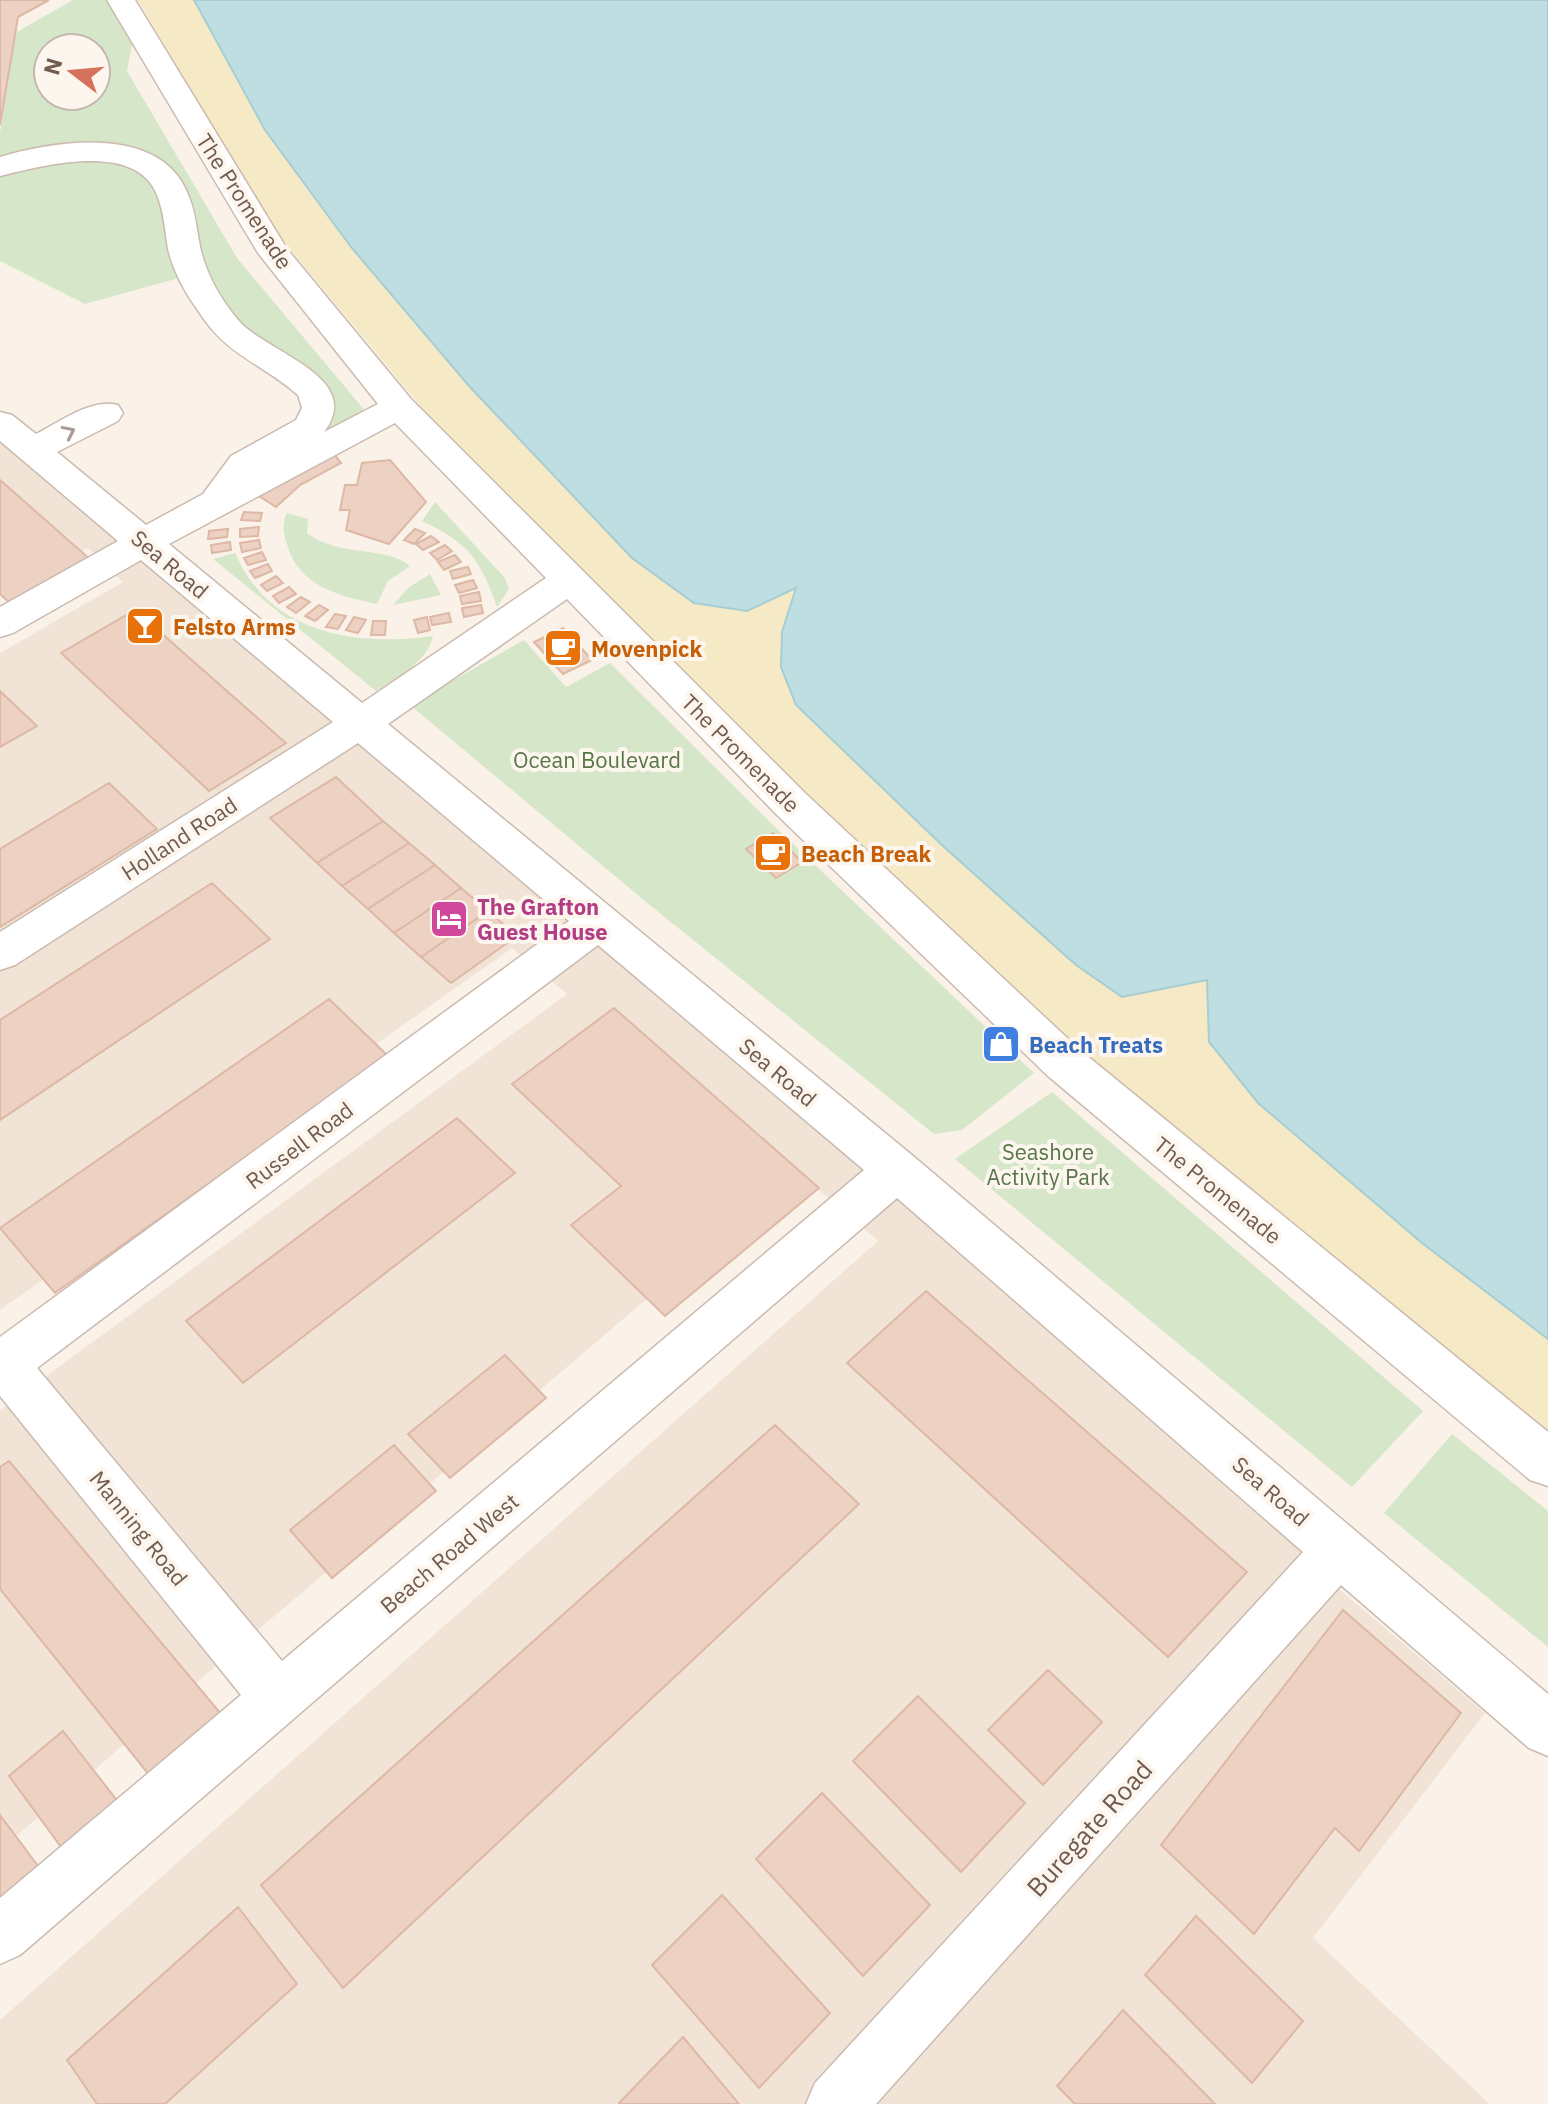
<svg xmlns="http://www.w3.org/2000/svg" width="1548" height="2104" viewBox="0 0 1548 2104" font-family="'IBM Plex Sans',sans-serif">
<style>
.residential{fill:#f1e4d7}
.green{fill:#d6e6c8;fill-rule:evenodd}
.sand{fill:#f6e9c6}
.water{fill:#bedee2;stroke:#a6cdd2;stroke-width:2}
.building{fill:#edd1c3;stroke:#ddb8a5;stroke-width:2}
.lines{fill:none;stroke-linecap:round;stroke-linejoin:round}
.minor-casing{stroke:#cbbaaf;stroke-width:3}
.minor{fill:#fff;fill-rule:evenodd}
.oneway{stroke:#aa9c95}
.labels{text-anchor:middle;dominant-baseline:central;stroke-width:8;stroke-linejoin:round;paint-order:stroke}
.street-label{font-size:22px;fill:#715a4f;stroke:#fdf6ee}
.food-label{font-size:22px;font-weight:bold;fill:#c56008;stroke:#fdf6ee;text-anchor:start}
.park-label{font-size:22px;fill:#577648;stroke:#fdf6ee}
.hotel-label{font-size:22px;font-weight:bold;fill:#b23c85;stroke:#fdf6ee;text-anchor:start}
.shop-label{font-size:22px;font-weight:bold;fill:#366cbe;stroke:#fdf6ee;text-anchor:start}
.near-street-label{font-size:26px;fill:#715a4f;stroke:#fdf6ee}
</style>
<rect width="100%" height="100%" fill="#faf2e8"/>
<path class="residential" d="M0,423L1339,1550L1333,1584L1485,1713L1313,1938L1490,2104H0V2020L878,1241L797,1171L0,1850V1410L567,994L512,948L0,1310V653L123,582L88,548L0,596Z"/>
<path class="green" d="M73,0H108L133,40L127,71L237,258L372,419L221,498L322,410L264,358L197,273L85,304L0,261V133L15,33ZM48,48H96V96H48Z
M435,502L505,578L509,589L497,607C480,559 469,543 422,521Z
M287,513L308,519L307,533C342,559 382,544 410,566L388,581L377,604C339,596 298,586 287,544C283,533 282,524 287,513Z
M235,553C270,634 355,647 433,636C427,663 397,677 376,691L213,559Z
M430,574L441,595L393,605L408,588Z
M524,640L566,687L610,663L775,827L1034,1073L962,1130L934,1134L646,902L410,705Z
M1052,1092L1423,1411L1352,1487L955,1159Z
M1452,1434L1548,1511V1647L1384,1513Z"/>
<path class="sand" d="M138,0H411L1548,946V1457L1100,1075L751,749L448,439L275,231Z"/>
<path class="water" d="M194,0H1548V1339L1422,1243L1258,1103L1209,1042L1207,980L1122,997L1076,965L944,847L796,705L781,667L782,632L796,588L747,611L694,603L632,558L469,386L351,247L265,130Z"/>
<path class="building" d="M0,0H49L18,17L0,125Z
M328,447L341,463L300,485L276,507L256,494Z
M390,460L426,502L389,544L346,530L350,510H340L345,485H357L362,463Z
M0,480L92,561L13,606L0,594Z
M244,512L262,513L260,521L241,520Z
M259,527L258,536L240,537V529Z
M228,529L227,537L208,539L209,531Z
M415,529L425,533L414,544L404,540Z
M431,536L439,542L423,550L416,544Z
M259,540L261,548L242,552L240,543Z
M230,542L231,550L212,553L211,545Z
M445,545L452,551L437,560L430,553Z
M262,552L266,560L248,565L244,558Z
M455,555L461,562L444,570L438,562Z
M268,564L272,571L255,578L250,571Z
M468,567L471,574L453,579L450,571Z
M276,576L283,583L267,591L261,585Z
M473,580L477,588L459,593L455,585Z
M289,587L296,594L279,603L273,596Z
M479,592L481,601L462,604L460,596Z
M301,597L310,602L296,613L287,607Z
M319,605L328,610L315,621L305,616Z
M481,605L483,613L464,617L462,608Z
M135,610L286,743L209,791L61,653Z
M449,613L451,622L432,625L430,617Z
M335,614L346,616L338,629L326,627Z
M354,617L366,620L358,633L346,630Z
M427,617L430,630L418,633L414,620Z
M373,621H386L385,635H371Z
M563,628L592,660L563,674L534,642Z
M0,691L37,726L0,747Z
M336,777L383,821L317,863L270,818Z
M109,783L157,829L0,927V849Z
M383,821L409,843L342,886L317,863Z
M773,833L802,862L776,878L746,849Z
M409,843L435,865L368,909L342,886Z
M435,865L461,888L394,933L368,909Z
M212,883L270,939L0,1120V1020Z
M461,888L488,911L421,957L394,933Z
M488,911L517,936L451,983L421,957Z
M329,999L388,1056L55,1293L0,1228Z
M614,1008L819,1188L665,1316L571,1225L621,1186L512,1084Z
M457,1118L515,1173L243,1383L186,1321Z
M926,1291L1247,1572L1168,1657L847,1363Z
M505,1355L546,1398L450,1478L408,1434Z
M775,1425L859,1504L343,1988L261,1885Z
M394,1445L436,1491L332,1578L290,1530Z
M9,1461L221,1714L150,1776L0,1589V1467Z
M1343,1610L1461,1713L1359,1851L1335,1828L1254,1934L1161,1845Z
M1048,1670L1102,1722L1043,1785L988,1730Z
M918,1696L1025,1803L961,1872L853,1761Z
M63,1731L119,1803L64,1851L9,1776Z
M822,1793L930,1905L863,1976L756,1859Z
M0,1815L41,1870L0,1906Z
M722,1895L830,2013L759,2088L652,1965Z
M238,1907L297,1984L165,2104H97L67,2060Z
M1196,1916L1303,2021L1252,2083L1145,1975Z
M1123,2010L1215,2104H1075L1057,2086Z
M683,2037L739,2104H620L619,2103Z"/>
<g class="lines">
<defs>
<path id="minor" d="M107,0H135L287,249L411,399L805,793L1080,1050L1548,1432V1486L1530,1480L1048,1076L777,815L567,599L388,724L913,1156L1548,1694V1756L1529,1748L1341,1585L876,2104H806L815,2083L1303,1552L897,1198L20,1955L0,1964V1898L241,1695L0,1396V1337L569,921L358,743L15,965L0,970V932L333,722L141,560L13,633L0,637V607L118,541L0,441V412L12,415L36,434C60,422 91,398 118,405L123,413L118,421L57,452L146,525L203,494L231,456L296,420L302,408L298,395C259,361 227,357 197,309C184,291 173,270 168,249C165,231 164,212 157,195C136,140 41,166 0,176V157C58,140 163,124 189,197C196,214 197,233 201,251C207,275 221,300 238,320C266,353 366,377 324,432L378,404L258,253ZM395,423L546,578L362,703L169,544ZM598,945L864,1170L282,1661L37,1368Z"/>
</defs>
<use href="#minor" class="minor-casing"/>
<use href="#minor" class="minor"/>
</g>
<defs><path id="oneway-chevron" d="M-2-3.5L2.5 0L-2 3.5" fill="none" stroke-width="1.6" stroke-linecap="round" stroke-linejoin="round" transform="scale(2)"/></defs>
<use class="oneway" href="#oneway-chevron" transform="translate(69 432) rotate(-26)"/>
<defs>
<symbol id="bar-square" viewBox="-11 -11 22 22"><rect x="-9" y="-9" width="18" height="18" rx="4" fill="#e8710a" stroke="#fdf6ee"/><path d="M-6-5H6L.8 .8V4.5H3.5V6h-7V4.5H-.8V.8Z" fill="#fff"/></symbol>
<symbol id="cafe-square" viewBox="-11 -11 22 22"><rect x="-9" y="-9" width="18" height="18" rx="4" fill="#e8710a" stroke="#fdf6ee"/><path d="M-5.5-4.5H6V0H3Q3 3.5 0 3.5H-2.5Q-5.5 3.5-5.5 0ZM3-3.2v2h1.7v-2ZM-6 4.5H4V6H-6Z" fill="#fff"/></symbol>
<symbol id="hotel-square" viewBox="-11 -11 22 22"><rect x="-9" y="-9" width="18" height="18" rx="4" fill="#d1479c" stroke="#fdf6ee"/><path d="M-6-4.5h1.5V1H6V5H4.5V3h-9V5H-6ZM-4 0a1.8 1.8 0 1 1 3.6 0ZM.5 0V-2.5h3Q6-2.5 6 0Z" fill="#fff"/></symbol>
<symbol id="shop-square" viewBox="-11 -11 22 22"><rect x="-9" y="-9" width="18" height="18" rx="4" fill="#3f7fe0" stroke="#fdf6ee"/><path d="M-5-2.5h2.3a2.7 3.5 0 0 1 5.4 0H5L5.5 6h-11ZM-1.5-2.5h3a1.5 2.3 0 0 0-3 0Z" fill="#fff"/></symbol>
</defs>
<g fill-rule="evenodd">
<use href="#bar-square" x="123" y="604" width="44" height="44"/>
<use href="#cafe-square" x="541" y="626" width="44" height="44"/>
<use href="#cafe-square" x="751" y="831" width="44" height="44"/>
<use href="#hotel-square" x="427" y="897" width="44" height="44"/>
<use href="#shop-square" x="979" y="1022" width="44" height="44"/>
</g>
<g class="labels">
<g class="street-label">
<text transform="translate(245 201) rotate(57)">The Promenade</text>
<text transform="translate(170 564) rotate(40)">Sea Road</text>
<text transform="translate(741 753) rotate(45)">The Promenade</text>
<text transform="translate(179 838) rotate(-33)">Holland Road</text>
<text transform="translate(778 1072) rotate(40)">Sea Road</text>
<text transform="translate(299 1145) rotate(-37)">Russell Road</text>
<text transform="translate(1218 1190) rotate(39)">The Promenade</text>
<text transform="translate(1271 1491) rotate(41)">Sea Road</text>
<text transform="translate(139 1528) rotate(51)">Manning Road</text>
<text transform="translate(449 1553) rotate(-40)">Beach Road West</text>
</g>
<g class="food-label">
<text x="173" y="626">Felsto Arms</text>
<text x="591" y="648">Movenpick</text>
<text x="801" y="853">Beach Break</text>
</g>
<g class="park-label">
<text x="597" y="759">Ocean Boulevard</text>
<text x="1048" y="1151">Seashore<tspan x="1048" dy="25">Activity Park</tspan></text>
</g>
<g class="hotel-label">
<text x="477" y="906">The Grafton<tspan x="477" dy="25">Guest House</tspan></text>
</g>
<g class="shop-label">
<text x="1029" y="1044">Beach Treats</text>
</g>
<g class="near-street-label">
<text transform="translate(1089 1828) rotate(-48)">Buregate Road</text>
</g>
</g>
<g transform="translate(72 72) rotate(286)"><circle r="38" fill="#fdf6ee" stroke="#c5b8ae" stroke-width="2"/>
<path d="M0-6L14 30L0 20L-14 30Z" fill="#d6715b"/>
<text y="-12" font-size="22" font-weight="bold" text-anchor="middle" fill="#715a4f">N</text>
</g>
</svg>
